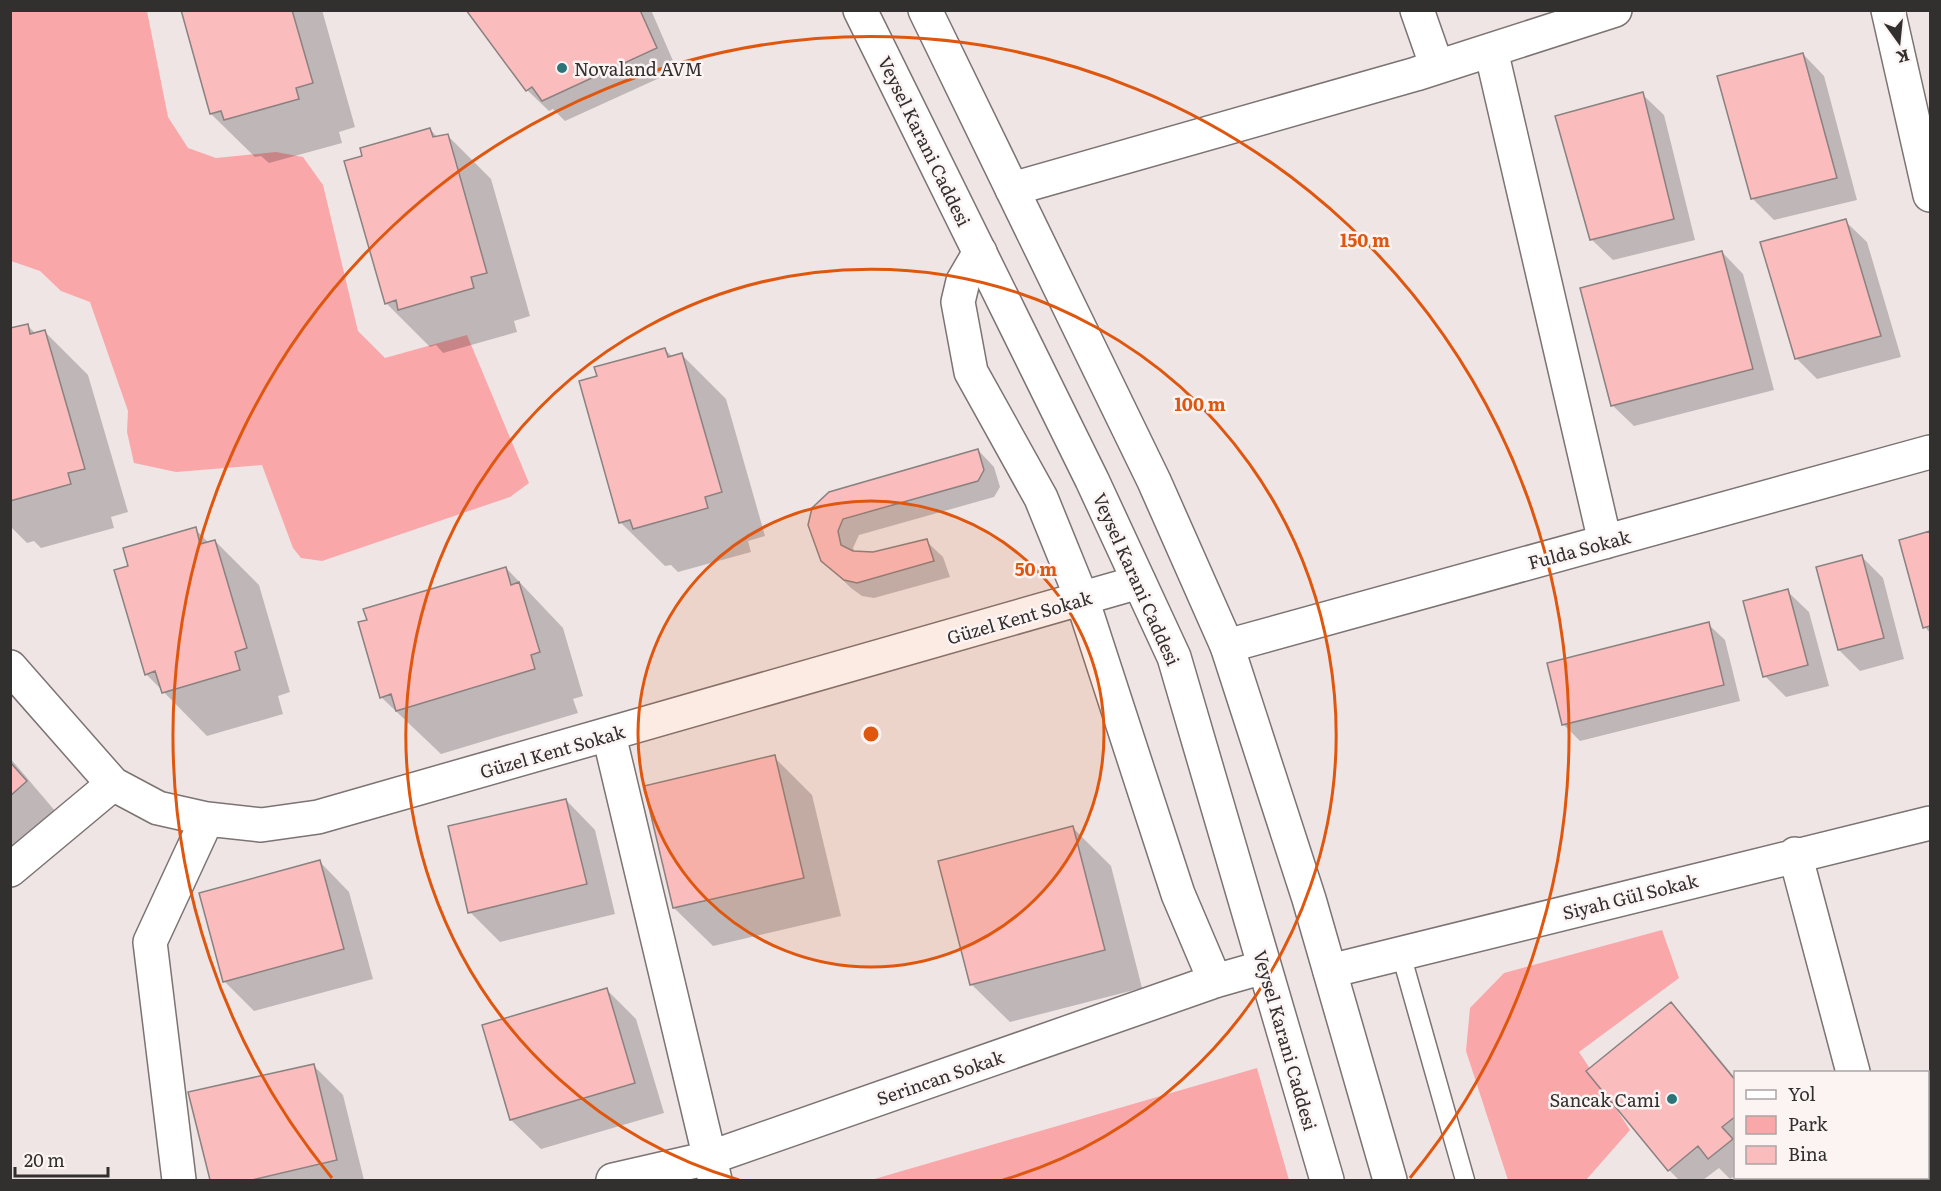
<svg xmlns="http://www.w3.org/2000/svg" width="1941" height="1191" viewBox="0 0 1941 1191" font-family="Literata,serif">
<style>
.green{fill:#faa7aa}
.shadow{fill:#0003}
.building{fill:#fabcbd;stroke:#8a8181;stroke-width:1.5}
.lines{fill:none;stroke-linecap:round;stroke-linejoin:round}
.service-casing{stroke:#7c7373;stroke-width:21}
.minor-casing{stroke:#7c7373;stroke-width:36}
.secondary-casing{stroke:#7c7373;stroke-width:36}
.service{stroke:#fff;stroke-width:18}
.minor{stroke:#fff;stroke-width:33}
.secondary{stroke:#fff;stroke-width:33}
.ring{fill:none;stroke:#df570e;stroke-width:3}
.poi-dot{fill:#2b7579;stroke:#fcf3f3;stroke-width:2}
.labels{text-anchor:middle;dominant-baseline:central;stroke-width:5;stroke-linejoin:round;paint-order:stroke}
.poi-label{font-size:18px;fill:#322f2f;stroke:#fcf3f3;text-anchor:start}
.street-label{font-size:18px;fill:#322f2f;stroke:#fcf3f3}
.centre{fill:#df570e;stroke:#fcf3f3;stroke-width:3}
.ring-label{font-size:18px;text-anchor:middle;font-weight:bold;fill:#df570e;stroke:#fcf3f3;stroke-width:5;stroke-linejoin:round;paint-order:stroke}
</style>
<rect width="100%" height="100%" fill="#efe5e5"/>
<path class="green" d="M11,10L147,11L168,117L188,148L216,158L276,152L303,157L323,185L358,331L385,358L467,335L529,483L510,497L322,561L301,558L293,548L262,465L176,472L134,463L127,432L128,411L90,302L61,291L40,271L11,261Z
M1662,930L1679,978L1579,1052L1630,1130L1586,1180H1508L1466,1051L1470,1008L1504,973Z
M1257,1068L1289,1180H871Z"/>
<path class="shadow" d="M182,10H322L355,127L339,132L342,143L269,163L261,156L255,157L211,114Z
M468,10H651L677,70L565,121L553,109L549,111L527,90Z
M1803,54L1824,76L1857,200L1774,220L1752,198Z
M1642,94L1664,115L1695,240L1613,260L1591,239Z
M430,129L438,138L447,135L491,179L530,316L514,321L517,332L443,353L436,345L430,347L386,303Z
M1845,221L1867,242L1901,357L1817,379L1796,358Z
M1722,252L1743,274L1774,390L1634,426L1612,405Z
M27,325L36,334L44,331L88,375L128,512L111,517L114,528L41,548L34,541L27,543L10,526V330Z
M664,349L673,357L682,355L726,399L765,536L748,541L751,552L678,572L671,565L665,566L621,523L581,382Z
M978,450L994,467L1000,487L994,497L859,535L853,548L855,552L873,553L926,541L943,557L950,577L874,598L862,596L851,588L822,560L809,525Z
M195,529L209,543L215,541L259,585L290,692L278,696L283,714L207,736L146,674L130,567Z
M1930,533V633L1925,627L1901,541Z
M1862,557L1883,578L1904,659L1860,671L1839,650Z
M506,568L563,628L583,696L573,699L578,713L441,754L381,697Z
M1787,591L1809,612L1829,686L1786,697L1765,676Z
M1708,624L1725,640L1740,701L1580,741L1563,724Z
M774,757L812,795L841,916L713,946L674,908Z
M10,758L56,812L10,853Z
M566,800L595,830L615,914L500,942L470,912Z
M1073,828L1111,866L1142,988L1010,1022L971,984Z
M320,862L349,892L373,979L254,1011L225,982L201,894Z
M606,989L636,1019L664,1113L541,1149L511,1120L484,1026Z
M1671,1004L1692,1026L1736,1079V1175L1730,1179L1719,1168L1703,1180H1679L1669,1170Z
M314,1066L343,1095L364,1180H211L189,1094Z
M1764,1178H1818L1819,1179L1764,1180Z"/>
<path class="building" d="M181,10H292L313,83L296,88L299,99L224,120L221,111L210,114Z
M466,10H640L657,48L542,101L532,87L526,91Z
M1803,53L1837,178L1751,199L1717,76Z
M1643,92L1674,219L1590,240L1555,116Z
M430,128L433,137L448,134L487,273L471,277L474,288L398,310L396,300L385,304L344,161L362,156L360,148Z
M1846,219L1881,336L1795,359L1760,242Z
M1722,251L1753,369L1611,406L1580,288Z
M28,324L30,334L45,330L85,469L68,473L71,484L10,501V328Z
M665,348L668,357L682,353L722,492L705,497L708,508L633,529L630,520L619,523L579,381L597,376L594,367Z
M978,449L984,470L978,481L843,519L838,531L841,545L853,551L873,552L927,539L934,561L857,583L844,580L821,561L808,525L812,508L829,492Z
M196,527L200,544L215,540L247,648L235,652L240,670L162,693L155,671L145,675L114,570L128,566L123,548Z
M1930,531V626L1923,628L1899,540Z
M1862,555L1884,638L1838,650L1816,567Z
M506,567L511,585L519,582L540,652L531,655L535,669L396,711L391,694L380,698L358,622L367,620L363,609Z
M1788,589L1808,665L1763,677L1743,601Z
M1709,622L1724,685L1562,725L1547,663Z
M775,755L804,878L673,908L644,786Z
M10,762L27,781L10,796Z
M566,799L587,884L468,913L448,826Z
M1073,826L1105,950L970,985L938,861Z
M320,860L344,949L223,982L199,893Z
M607,988L635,1083L510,1120L482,1025Z
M1671,1002L1736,1081V1116L1722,1127L1733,1139L1708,1159L1698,1146L1668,1171L1586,1071Z
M314,1064L337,1160L252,1180H210L188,1092Z
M1761,1178H1810L1809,1180H1762Z"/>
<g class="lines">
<defs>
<path id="service" d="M1401,954L1465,1180"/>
<path id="minor" d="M1417,10L1437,67
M1888,10L1930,195
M1491,50L1605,542
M1012,189L1416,74L1615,10
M980,252L963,281L958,302L971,372L1041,498L1082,599L1178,894L1215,981
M1227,646L1930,452
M10,667L113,784L158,808L207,819L261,825L318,817L1139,582
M609,735L715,1180
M1795,854L1853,1072
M10,870L113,784
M1330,971L1930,823
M1881,1178L1882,1180
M179,1180L150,942L207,819
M613,1180L709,1158L1215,981L1264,967"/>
<path id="secondary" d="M860,10L1092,480L1174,657L1327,1180
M925,10L1154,481L1227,646L1309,899L1390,1180"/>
</defs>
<use href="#service" class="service-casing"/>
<use href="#minor" class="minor-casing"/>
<use href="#secondary" class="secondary-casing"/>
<use href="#service" class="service"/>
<use href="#minor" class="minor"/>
<use href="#secondary" class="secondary"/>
</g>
<circle cx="871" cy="734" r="233" fill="#df570e" fill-opacity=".12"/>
<g class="ring">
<circle cx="871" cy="734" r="233"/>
<path d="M739 1180A465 465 0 1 1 1003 1180"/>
<path d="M332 1178A698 698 0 1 1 1410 1178"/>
</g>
<g class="poi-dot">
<circle cx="562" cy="68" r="6"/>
<circle cx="1672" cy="1099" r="6"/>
</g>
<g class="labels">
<g class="poi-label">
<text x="574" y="68">Novaland AVM</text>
<text x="1660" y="1099" text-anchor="end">Sancak Cami</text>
</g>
<g class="street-label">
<text transform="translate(925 141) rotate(64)">Veysel Karani Caddesi</text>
<text transform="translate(1579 549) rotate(-15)">Fulda Sokak</text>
<text transform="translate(1137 579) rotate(66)">Veysel Karani Caddesi</text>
<text transform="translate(1019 617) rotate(-16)">Güzel Kent Sokak</text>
<text transform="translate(552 751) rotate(-16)">Güzel Kent Sokak</text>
<text transform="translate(1630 896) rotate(-14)">Siyah Gül Sokak</text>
<text transform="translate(1286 1040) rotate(74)">Veysel Karani Caddesi</text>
<text transform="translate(940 1077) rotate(-19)">Serincan Sokak</text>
</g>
</g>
<circle cx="871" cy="734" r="9" class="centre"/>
<g class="ring-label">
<text x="1365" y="247">150 m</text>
<text x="1200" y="411">100 m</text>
<text x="1036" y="576">50 m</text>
</g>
<rect width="1941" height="1191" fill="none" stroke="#322f2f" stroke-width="24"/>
<rect x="1734" y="1071" width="195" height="108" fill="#fcf3f3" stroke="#aba5a5" stroke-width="1.5"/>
<rect x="1746" y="1090" width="30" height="9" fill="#ffffff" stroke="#aba5a5" stroke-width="1.5"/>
<text x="1788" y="1101" font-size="18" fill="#322f2f">Yol</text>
<rect x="1746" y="1116" width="30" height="18" fill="#faa7aa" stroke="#aba5a5" stroke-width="1.5"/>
<text x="1788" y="1131" font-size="18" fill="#322f2f">Park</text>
<rect x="1746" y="1146" width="30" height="18" fill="#fabcbd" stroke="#aba5a5" stroke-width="1.5"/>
<text x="1788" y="1161" font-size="18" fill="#322f2f">Bina</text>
<g transform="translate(1899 42) rotate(165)" stroke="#fcf3f3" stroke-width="4.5" paint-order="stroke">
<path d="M0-4.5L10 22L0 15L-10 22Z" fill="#322f2f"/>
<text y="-9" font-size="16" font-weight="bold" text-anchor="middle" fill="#322f2f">K</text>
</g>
<path d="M15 1167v9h93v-9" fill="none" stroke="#322f2f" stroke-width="3"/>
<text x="24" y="1167" font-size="18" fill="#322f2f" stroke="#fcf3f3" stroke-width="4.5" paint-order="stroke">20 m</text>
</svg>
